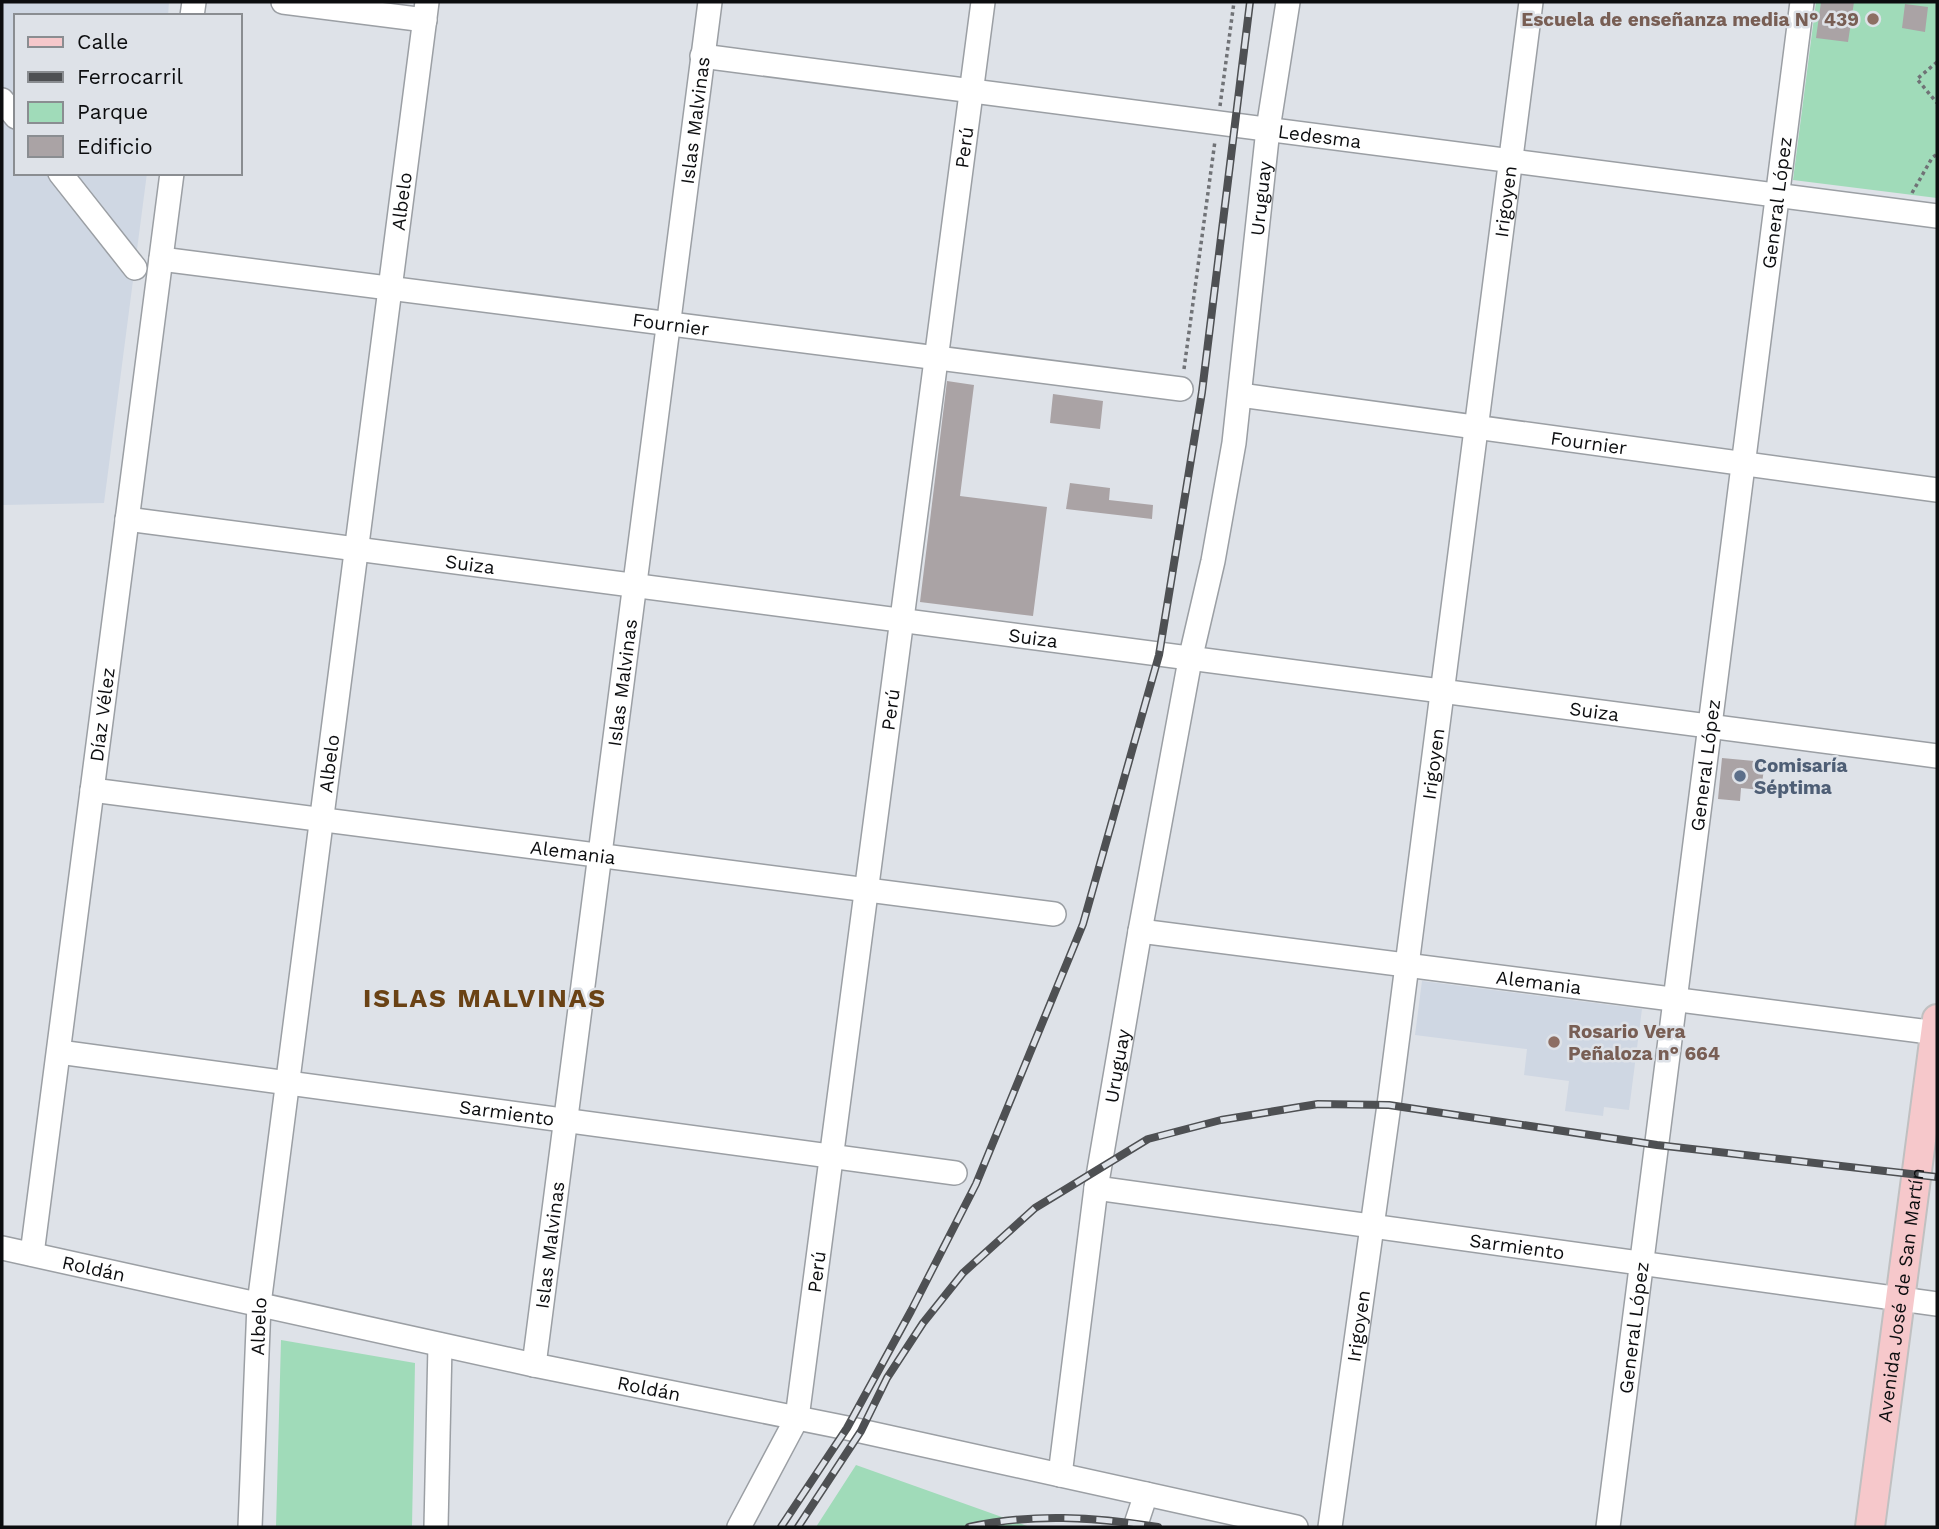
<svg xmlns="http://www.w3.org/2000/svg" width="1939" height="1529" viewBox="0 0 1939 1529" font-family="'Work Sans',sans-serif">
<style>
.built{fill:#cfd7e3}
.green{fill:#a0dbb9}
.building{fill:#aaa3a5}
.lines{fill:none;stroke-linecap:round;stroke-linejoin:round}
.minor-casing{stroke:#9b9fa4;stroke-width:26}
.major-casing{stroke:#c0c0c1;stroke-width:32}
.path{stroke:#707276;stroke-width:3.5;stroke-dasharray:3.5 3.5;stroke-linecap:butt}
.minor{stroke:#fff;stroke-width:23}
.major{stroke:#f6c8cb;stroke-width:28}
.rail-casing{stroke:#4e5053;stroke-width:8}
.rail{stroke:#dee2e8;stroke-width:5;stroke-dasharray:16;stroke-linecap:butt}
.education-dot{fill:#8d6e63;stroke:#dee2e8;stroke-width:2.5}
.service-dot{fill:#5c6f8a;stroke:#dee2e8;stroke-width:2.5}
.labels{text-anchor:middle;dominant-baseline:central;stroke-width:5;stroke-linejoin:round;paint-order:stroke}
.education-label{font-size:19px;font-weight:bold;fill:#785e54;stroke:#dee2e8;text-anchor:end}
.street-label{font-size:19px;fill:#0c0d0f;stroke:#dee2e8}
.service-label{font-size:19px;font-weight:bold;fill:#4e5e75;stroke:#dee2e8;text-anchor:start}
.district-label{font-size:26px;font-weight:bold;letter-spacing:2px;fill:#6a4215;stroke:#dee2e8}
</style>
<rect width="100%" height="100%" fill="#dee2e8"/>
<path class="built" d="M2,2H169L168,16H16V173H147L104,503L2,505Z
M1422,981L1642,1009L1629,1110L1604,1107L1603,1116L1565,1111L1569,1081L1524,1075L1527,1049L1415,1035Z"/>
<path class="green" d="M1816,2H1937V198L1793,180Z
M281,1340L415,1363L412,1527H276Z
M856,1465L1030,1527H816Z"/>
<path class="building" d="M1821,2H1854L1848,42L1816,38Z
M1905,4L1928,7L1925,32L1902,28Z
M947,381L974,385L960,496L1047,507L1033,616L920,602Z
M1053,394L1103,401L1100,429L1050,423Z
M1070,483L1110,488L1109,500L1153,505L1152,519L1066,509Z
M1722,758L1765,762L1761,790L1741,788L1740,801L1718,799Z"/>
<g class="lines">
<defs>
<g id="minor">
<path d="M283,2L425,20"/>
<path d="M192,16L194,2"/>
<path id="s1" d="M702,56L1937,216"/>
<path d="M2,100L16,117"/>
<path d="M60,173L135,268"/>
<path id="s2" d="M161,259L1181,389"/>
<path id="s3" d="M1240,395L1937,490"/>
<path id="s4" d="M127,519L1937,756"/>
<path id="s5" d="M92,790L1054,914"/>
<path id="s6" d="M1140,931L1937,1033"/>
<path id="s7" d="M59,1052L955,1173"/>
<path id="s8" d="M1096,1188L1937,1304"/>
<path id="s9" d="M2,1248L534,1365L847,1428L1296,1527"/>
<path id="s10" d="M32,1254L172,173"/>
<path id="s11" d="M534,1365L710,2"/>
<path id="s12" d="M1060,1475L1096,1188L1140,931L1190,660L1213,561L1234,443L1268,129L1288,2"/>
<path id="s13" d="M250,1527L259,1304L427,2"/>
<path d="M436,1527L440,1345"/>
<path id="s14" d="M739,1527L797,1418L983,2"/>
<path d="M1135,1527L1146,1494"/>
<path id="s15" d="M1330,1527L1389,1105L1531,2"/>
<path id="s16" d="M1608,1527L1802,2"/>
</g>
<g id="major">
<path id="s17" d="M1870,1527L1937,1019"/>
</g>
</defs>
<use href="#minor" class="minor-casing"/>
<use href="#major" class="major-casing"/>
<path class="path" d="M1937,62L1917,79L1937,103
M1220,106L1234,2
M1912,193L1932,158L1937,154
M1184,369L1215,141"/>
<use href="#minor" class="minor"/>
<use href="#major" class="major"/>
<defs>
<path id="rail" d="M781,1527L847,1428L911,1311L976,1184L1083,924L1159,655L1202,392L1250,2
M798,1527L861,1431L887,1378L923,1323L963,1273L1035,1208L1148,1139L1221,1120L1318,1104L1389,1105L1657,1145L1937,1177
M969,1527C1032,1513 1095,1517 1158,1527"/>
</defs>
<use href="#rail" class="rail-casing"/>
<use href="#rail" class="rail"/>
</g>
<g class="education-dot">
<circle cx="1873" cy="19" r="7"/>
<circle cx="1554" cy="1042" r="7"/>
</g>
<circle class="service-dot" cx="1740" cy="776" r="7"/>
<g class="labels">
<g class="education-label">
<text x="1859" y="19">Escuela de enseñanza media N° 439</text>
<text x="1568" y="1031" text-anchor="start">Rosario Vera<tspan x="1568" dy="22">Peñaloza n° 664</tspan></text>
</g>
<g class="street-label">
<text stroke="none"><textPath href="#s11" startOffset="1255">Islas Malvinas</textPath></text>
<text stroke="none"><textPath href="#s1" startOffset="623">Ledesma</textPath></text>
<text stroke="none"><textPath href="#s14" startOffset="1405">Perú</textPath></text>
<text stroke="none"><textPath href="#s12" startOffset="1293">Uruguay</textPath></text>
<text stroke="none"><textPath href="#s13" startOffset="1335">Albelo</textPath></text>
<text stroke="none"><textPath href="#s16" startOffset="1335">General López</textPath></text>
<text stroke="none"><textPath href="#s15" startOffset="1337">Irigoyen</textPath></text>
<text stroke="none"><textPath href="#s2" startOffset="514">Fournier</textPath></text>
<text stroke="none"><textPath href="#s3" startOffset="352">Fournier</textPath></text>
<text stroke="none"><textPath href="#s4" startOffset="346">Suiza</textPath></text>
<text stroke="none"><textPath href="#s4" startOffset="914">Suiza</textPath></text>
<text stroke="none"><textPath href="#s11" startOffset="688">Islas Malvinas</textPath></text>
<text stroke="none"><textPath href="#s14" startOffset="838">Perú</textPath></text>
<text stroke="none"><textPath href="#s4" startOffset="1480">Suiza</textPath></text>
<text stroke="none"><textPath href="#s10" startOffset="544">Díaz Vélez</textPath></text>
<text stroke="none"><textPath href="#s13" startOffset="768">Albelo</textPath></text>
<text stroke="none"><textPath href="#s15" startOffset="770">Irigoyen</textPath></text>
<text stroke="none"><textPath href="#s16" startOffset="768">General López</textPath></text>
<text stroke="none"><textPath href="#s5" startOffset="485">Alemania</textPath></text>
<text stroke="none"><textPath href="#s6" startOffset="402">Alemania</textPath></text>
<text stroke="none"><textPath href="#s12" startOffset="413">Uruguay</textPath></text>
<text stroke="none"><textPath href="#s7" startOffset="452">Sarmiento</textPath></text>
<text stroke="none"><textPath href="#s8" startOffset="425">Sarmiento</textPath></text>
<text stroke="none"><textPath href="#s11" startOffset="121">Islas Malvinas</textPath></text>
<text stroke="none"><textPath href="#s9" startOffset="94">Roldán</textPath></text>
<text stroke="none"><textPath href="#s14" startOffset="271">Perú</textPath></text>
<text stroke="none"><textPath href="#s17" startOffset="234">Avenida José de San Martín</textPath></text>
<text stroke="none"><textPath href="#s13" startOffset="201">Albelo</textPath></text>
<text stroke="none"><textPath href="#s15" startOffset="203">Irigoyen</textPath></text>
<text stroke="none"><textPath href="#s16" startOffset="201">General López</textPath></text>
<text stroke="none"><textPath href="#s9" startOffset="662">Roldán</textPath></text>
</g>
<g class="service-label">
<text x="1754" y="765">Comisaría<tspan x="1754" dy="22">Séptima</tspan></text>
</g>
<g class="district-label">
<text x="485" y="998">ISLAS MALVINAS</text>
</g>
</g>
<rect width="1939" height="1529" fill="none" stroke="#0c0d0f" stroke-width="7"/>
<rect x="14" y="14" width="228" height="161" fill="#dee2e8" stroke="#8a8d91" stroke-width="2"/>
<rect x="28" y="37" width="35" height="10" fill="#f6c8cb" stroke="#8a8d91" stroke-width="2"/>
<text x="77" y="49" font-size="21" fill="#0c0d0f">Calle</text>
<rect x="28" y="72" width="35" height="10" fill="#4e5053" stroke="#8a8d91" stroke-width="2"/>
<text x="77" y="84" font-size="21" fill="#0c0d0f">Ferrocarril</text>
<rect x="28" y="102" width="35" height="21" fill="#a0dbb9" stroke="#8a8d91" stroke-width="2"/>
<text x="77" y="119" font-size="21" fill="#0c0d0f">Parque</text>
<rect x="28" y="136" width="35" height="21" fill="#aaa3a5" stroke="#8a8d91" stroke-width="2"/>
<text x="77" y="154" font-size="21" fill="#0c0d0f">Edificio</text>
</svg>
